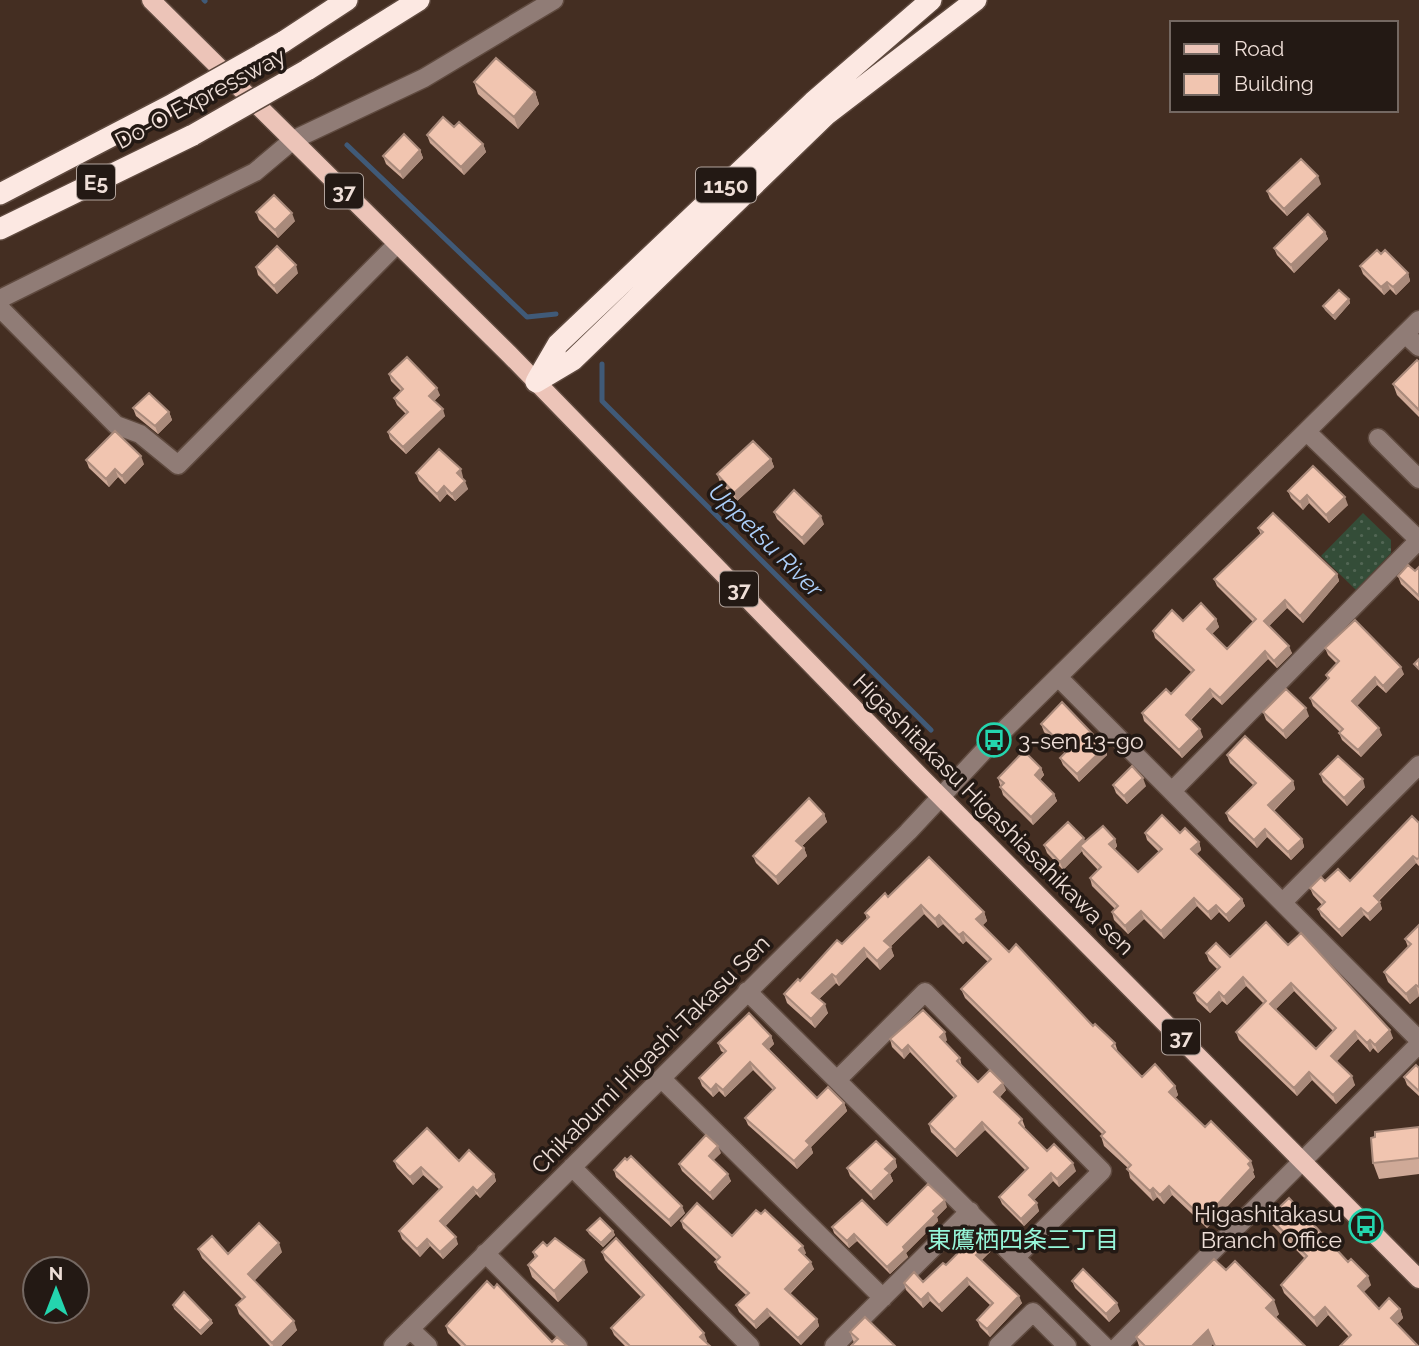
<svg xmlns="http://www.w3.org/2000/svg" width="1419" height="1346" viewBox="0 0 1419 1346" font-family="Raleway,'Noto Sans JP',sans-serif">
<style>
.park{fill:url(#park-dots)}
.lines{fill:none;stroke-linecap:round;stroke-linejoin:round}
.stream{stroke:#405a78;stroke-width:5}
.minor-casing{stroke:#5f4a3f;stroke-width:21}
.major-casing{stroke:#5f4a3f;stroke-width:21}
.highway-casing{stroke:#5f4a3f;stroke-width:24}
.minor{stroke:#907c76;stroke-width:18}
.major{stroke:#ecc4b8;stroke-width:18}
.highway{stroke:#fce8e2;stroke-width:21}
.highway-bridge-casing{stroke:#5f4a3f;stroke-width:24;stroke-linecap:butt}
.highway-bridge{stroke:#fce8e2;stroke-width:21}
.wall{fill:#cfa997;fill-rule:evenodd}
.shaded-wall{fill:#a98a7b}
.building{fill:#f1c5b0;stroke:#a98a7b;stroke-width:2;fill-rule:evenodd}
.labels{text-anchor:middle;dominant-baseline:central;stroke-width:7;stroke-linejoin:round;paint-order:stroke}
.shield{fill:#231914;stroke:#b1a39c;stroke-width:2}
.shield-label{font-size:21px;font-weight:bold;fill:#eeded7}
.street-label{font-size:23px;fill:#eeded7;stroke:#231914}
.poi-label{font-size:23px;fill:#eeded7;stroke:#231914;text-anchor:start}
.water-label{font-size:24px;font-style:italic;fill:#accffa;stroke:#231914}
.neighbourhood-label{font-size:24px;fill:#96f6d9;stroke:#231914}
</style>
<defs>
<pattern id="park-dots" width="8" height="8" patternUnits="userSpaceOnUse" patternTransform="scale(1.75)"><rect width="8" height="8" fill="#344d38"/><path d="M2 2h.1M6 6h.1" fill="none" stroke="#526654" stroke-width="1.8" stroke-linecap="round"/></pattern>
</defs>
<rect width="100%" height="100%" fill="#442e22"/>
<path class="park" d="M1363,513L1391,540V553L1356,590L1321,556Z"/>
<g class="lines">
<path class="stream" d="M204,0L205,1
M347,145L527,317L556,314
M602,364V401L931,730"/>
<defs>
<path id="minor" d="M0,299L255,172L293,140L424,78L554,0
M0,308L116,425L140,434L178,465L397,244
M1405,334L1419,347
M1308,433L1419,540
M1378,438L1419,479
M1058,677L1419,1040
M1173,790L1419,540
M1284,901L1419,765
M747,991L1104,1346
M662,1079L883,1298
M837,1080L925,992L1102,1171L1016,1257
M572,1167L750,1346
M485,1253L578,1346
M410,1329L428,1346
M393,1346L908,832L994,740L1419,320
M834,1346L970,1211
M998,1346L1033,1312L1067,1346
M1118,1346L1419,1044"/>
<path id="major" d="M151,0L509,354L919,775L1419,1279"/>
<path id="highway" d="M283,42L347,0
M307,70L419,0
M0,194L175,103
M0,229L193,135
M537,380L558,344L813,102L931,0
M536,382L573,360L826,115L976,0"/>
</defs>
<use href="#minor" class="minor-casing"/>
<use href="#major" class="major-casing"/>
<use href="#highway" class="highway-casing"/>
<use href="#minor" class="minor"/>
<use href="#major" class="major"/>
<use href="#highway" class="highway"/>
<defs>
<path id="highway-bridge" d="M175,103L283,42
M193,135L307,70"/>
</defs>
<use href="#highway-bridge" class="highway-bridge-casing"/>
<use href="#highway-bridge" class="highway-bridge"/>
</g>
<path class="wall" d="M474,82L535,92L539,104L518,129L478,94Z
M454,127L483,144L486,152L464,175L430,143L427,135Z
M420,150L423,158L403,179L386,164L383,156Z
M1321,184L1287,216L1270,199L1267,191Z
M256,212L295,221L278,238L259,220Z
M1325,232L1328,239L1294,273L1277,255L1274,248Z
M1381,254L1408,273L1410,281L1396,295L1390,289L1384,295L1363,274L1360,266Z
M256,267L298,273L277,294L258,275Z
M1349,299L1350,303L1335,320L1325,310L1323,306Z
M1419,362V417L1397,395L1393,384Z
M389,374L440,395L434,401L445,416L406,454L390,439L388,432L406,414L397,405L394,398L401,391L391,381Z
M133,408L169,412L172,420L158,434L136,416Z
M771,459L774,467L737,501L720,482L717,474Z
M86,460L144,464L125,484L118,477L109,487L89,468Z
M416,473L463,477L462,478L468,489L455,501L447,494L440,502L419,481Z
M1288,491L1348,505L1329,523L1309,503L1303,510L1291,498Z
M774,512L824,524L804,545L777,519Z
M1258,528L1337,574L1339,581L1303,623L1287,608L1269,626L1292,653L1277,668L1268,659L1222,705L1213,697L1191,720L1203,737L1182,758L1144,721L1142,713L1171,694L1192,673L1155,638L1153,631L1183,621L1216,619L1219,627L1212,634L1227,649L1253,622L1217,586L1214,579L1261,535Z
M1419,567V601L1401,584L1398,576L1415,571Z
M1325,648L1404,674L1386,693L1377,685L1357,706L1382,735L1361,757L1342,740L1339,733L1340,732L1313,706L1310,698L1328,680L1326,675L1337,664L1328,655Z
M1263,712L1309,716L1286,739L1266,720Z
M1041,724L1105,747L1107,755L1079,782L1063,765L1060,758L1065,753L1044,732Z
M1227,755L1293,781L1295,789L1274,811L1302,839L1304,847L1291,860L1267,837L1257,848L1229,821L1226,813L1254,786L1230,763Z
M1041,768L1044,775L1040,780L1054,794L1057,801L1033,825L1003,795L998,778Z
M1320,774L1365,787L1347,806L1323,782Z
M1113,785L1146,786L1127,804L1116,793Z
M824,814L827,822L802,846L804,848L807,856L778,885L756,863L753,856Z
M1419,823V866L1416,863L1379,901L1382,909L1370,921L1364,915L1342,937L1321,916L1318,909L1322,905L1313,895L1310,888L1350,881Z
M1145,833H1180L1199,842L1201,850L1196,854L1242,899L1245,906L1229,922L1219,912L1211,920L1197,906L1164,939L1144,919L1128,934L1114,920L1112,912L1115,909L1092,886L1090,878L1098,870L1083,854L1082,851L1063,870L1047,853L1044,845L1115,839L1117,846L1115,849L1138,872L1159,852L1147,840Z
M888,897L984,912L987,921L982,926L1009,952L1093,1026L1115,1043L1118,1052L1142,1077L1175,1086L1178,1095L1175,1098L1205,1127L1254,1170L1253,1172L1255,1177L1207,1228L1172,1195L1164,1204L1157,1197L1153,1201L1130,1178L1128,1168L1104,1146L1101,1136L1103,1135L965,998L961,989L988,962L966,941L963,944L943,924L938,928L924,914L890,947L894,956L880,970L867,957L839,986L836,983L819,999L828,1013L815,1028L787,1003L784,994L842,944L867,919L865,913Z
M1419,925V996L1410,1004L1388,982L1384,972L1408,947L1405,939Z
M1288,945L1393,1038L1378,1053L1373,1048L1370,1052L1358,1039L1337,1061L1355,1085L1336,1104L1312,1080L1297,1096L1239,1040L1236,1032L1264,1004L1246,986L1227,1005L1222,1001L1210,1013L1197,1001L1194,993L1217,969L1209,961L1206,953L1230,957ZM1294,991L1333,1031L1316,1049L1276,1009Z
M771,1036L774,1044L769,1049L817,1098L844,1103L847,1111L811,1147L813,1153L797,1169L748,1125L745,1118L773,1090L753,1070L725,1097L719,1091L713,1097L702,1086L699,1078L724,1053L721,1051L718,1043Z
M890,1039L947,1040L945,1042L960,1058L962,1067L978,1082L1006,1090L1000,1097L1022,1119L1025,1127L1024,1128L1047,1151L1076,1171L1059,1187L1053,1181L1034,1200L1039,1211L1024,1226L1002,1204L999,1197L1026,1171L985,1130L957,1157L931,1132L929,1124L954,1098L910,1052L904,1059L892,1047Z
M1419,1068V1096L1407,1085L1404,1077Z
M1419,1127V1174L1379,1179L1373,1163Z
M721,1153L713,1160L731,1181L713,1200L682,1171L679,1164Z
M895,1159L897,1167L890,1174L893,1181L874,1200L850,1176L847,1168Z
M394,1161H459L494,1174L496,1181L480,1198L476,1194L445,1226L458,1244L443,1259L430,1246L420,1257L402,1239L399,1231L440,1190L423,1175L413,1185L397,1168Z
M614,1170L685,1213L671,1227L616,1177Z
M947,1207L937,1217L938,1221L906,1253L908,1257L890,1274L857,1241L849,1248L834,1233L832,1227L887,1225Z
M1269,1217L1371,1285L1363,1292L1379,1309H1400L1403,1318L1397,1324L1349,1337L1328,1315L1317,1327L1284,1293L1281,1285L1305,1259L1272,1225Z
M681,1221L732,1236L806,1253L804,1255L814,1269L790,1294L817,1319L819,1326L801,1345L770,1316L756,1329L739,1312L736,1305L746,1295L718,1269L715,1262L717,1260L683,1228Z
M587,1230L613,1231L615,1235L603,1247L589,1234Z
M988,1244L991,1251L982,1260L1022,1303L990,1337L980,1327L977,1320L991,1306L969,1285L942,1312L930,1301L923,1308L906,1290L904,1283L923,1282L946,1265Z
M547,1246L588,1272L558,1302L532,1277L528,1265L535,1258L533,1252Z
M198,1249L228,1254L282,1252L254,1281L297,1330L281,1346H270L239,1314L236,1305L242,1299L202,1258Z
M602,1252L707,1341L706,1342L710,1346H625L614,1335L611,1328L641,1297L605,1260Z
M1226,1270L1279,1314L1276,1317L1305,1346H1214L1213,1344L1211,1346H1139L1136,1337Z
M1072,1281L1120,1311L1109,1322L1075,1288Z
M173,1305L211,1320L213,1323L201,1335L174,1309Z
M446,1326L552,1342L567,1346H461L448,1333Z
M850,1332L895,1346L854,1343Z"/>
<path class="shaded-wall" d="M535,92L539,104L518,129L514,117Z
M483,144L486,152L464,175L461,167Z
M420,150L423,158L403,179L400,172Z
M1318,176L1321,184L1287,216L1284,209Z
M292,213L295,221L278,238L275,230Z
M1325,232L1328,239L1294,273L1291,265Z
M296,265L298,273L277,294L274,286Z
M1408,273L1410,281L1396,295L1393,287Z
M1387,282L1390,289L1384,295L1381,287Z
M1349,299L1350,303L1335,320L1333,316Z
M437,388L440,395L432,403L429,396Z
M443,409L445,416L406,454L403,447Z
M169,412L172,420L158,434L155,426Z
M141,456L144,464L125,484L122,476Z
M771,459L774,467L737,501L734,493Z
M115,469L118,477L109,487L106,479Z
M461,469L463,477L460,481L457,473Z
M465,481L468,489L455,501L452,494Z
M444,486L447,494L440,502L437,494Z
M1307,495L1309,503L1303,510L1300,502Z
M1345,497L1348,505L1329,523L1326,515Z
M821,516L824,524L804,545L802,538Z
M1337,574L1339,581L1303,623L1300,616Z
M1285,600L1287,608L1266,629L1264,621Z
M1216,619L1219,627L1209,636L1207,629Z
M1289,646L1292,653L1277,668L1274,661Z
M1265,651L1268,659L1222,705L1220,698Z
M1401,667L1404,674L1386,693L1383,686Z
M1375,677L1377,685L1354,709L1352,701Z
M1210,689L1213,697L1188,722L1186,715Z
M1306,708L1309,716L1286,739L1283,731Z
M1379,728L1382,735L1361,757L1358,750Z
M1200,729L1203,737L1182,758L1179,750Z
M1105,747L1107,755L1079,782L1077,774Z
M1041,768L1044,775L1038,782L1035,775Z
M1143,778L1146,786L1127,804L1124,796Z
M1363,779L1365,787L1347,806L1344,798Z
M1293,781L1295,789L1271,813L1268,805Z
M1054,794L1057,801L1033,825L1031,817Z
M824,814L827,822L799,849L796,841Z
M1265,829L1267,837L1257,848L1254,840Z
M1084,838L1087,846H1080L1082,851L1063,870L1060,862Z
M1115,839L1117,846L1112,851L1109,844Z
M1302,839L1304,847L1291,860L1288,852Z
M1199,842L1201,850L1194,857L1191,849Z
M804,848L807,856L778,885L776,877Z
M1413,856L1416,863L1376,903L1374,896Z
M1194,898L1197,906L1164,939L1161,931Z
M1242,899L1245,906L1229,922L1226,915Z
M1380,902L1382,909L1370,921L1368,914Z
M921,905L924,914L887,950L884,941Z
M1216,905L1219,912L1211,920L1208,912Z
M1361,908L1364,915L1342,937L1339,930Z
M1141,911L1144,919L1128,934L1125,926Z
M984,912L987,921L979,928L976,919Z
M939,915L943,924L938,928L935,919Z
M963,932L966,941L963,944L959,935Z
M891,947L894,956L880,970L877,961Z
M864,948L867,957L839,986L836,977Z
M832,974L836,983L816,1002L812,993Z
M1243,977L1246,986L1227,1005L1224,997Z
M1291,983L1294,991L1273,1012L1270,1004Z
M1416,985L1419,996L1410,1004L1406,994Z
M1219,992L1222,1001L1210,1013L1207,1005Z
M825,1004L828,1013L815,1028L811,1019Z
M1390,1030L1393,1038L1378,1053L1375,1045Z
M1355,1031L1358,1039L1334,1064L1331,1056Z
M945,1032L947,1040L942,1045L940,1037Z
M771,1036L774,1044L766,1051L763,1044Z
M1370,1040L1373,1048L1370,1052L1367,1043Z
M908,1045L910,1052L904,1059L902,1051Z
M750,1062L753,1070L725,1097L723,1090Z
M1309,1072L1312,1080L1297,1096L1294,1088Z
M1352,1076L1355,1085L1336,1104L1333,1095Z
M1003,1083L1006,1090L997,1100L994,1092Z
M716,1084L719,1091L713,1097L711,1090Z
M1175,1086L1178,1095L1172,1101L1169,1092Z
M844,1103L847,1111L811,1147L813,1153L797,1169L794,1161L806,1141Z
M982,1122L985,1130L957,1157L955,1150Z
M718,1146L721,1153L711,1163L709,1156Z
M895,1159L897,1167L890,1174L893,1181L874,1200L871,1192L885,1169Z
M1251,1161L1254,1170L1253,1172L1255,1177L1207,1228L1204,1219Z
M1073,1163L1076,1171L1059,1187L1057,1179Z
M421,1167L423,1175L413,1185L410,1177Z
M1051,1173L1053,1181L1031,1203L1029,1195Z
M494,1174L496,1181L480,1198L477,1191Z
M728,1174L731,1181L713,1200L710,1193Z
M1169,1186L1172,1195L1164,1204L1160,1195Z
M473,1187L476,1194L443,1229L440,1221Z
M1153,1188L1157,1197L1153,1201L1150,1191Z
M945,1200L947,1207L937,1217L938,1221L906,1253L908,1257L890,1274L887,1267L903,1247L933,1211Z
M1037,1203L1039,1211L1024,1226L1021,1219Z
M682,1206L685,1213L671,1227L669,1220Z
M613,1231L615,1235L603,1247L601,1243Z
M854,1234L857,1241L849,1248L847,1241Z
M456,1237L458,1244L443,1259L440,1252Z
M427,1239L430,1246L420,1257L417,1249Z
M279,1243L282,1252L252,1283L248,1274Z
M988,1244L991,1251L979,1262L976,1255Z
M803,1246L806,1253L802,1257L799,1250Z
M584,1260L588,1272L558,1302L554,1291Z
M811,1262L814,1269L787,1296L785,1289Z
M1368,1276L1371,1285L1361,1295L1358,1286Z
M967,1278L969,1285L942,1312L939,1305Z
M928,1293L930,1301L923,1308L921,1300Z
M1019,1296L1022,1303L990,1337L987,1329Z
M1274,1300L1279,1314L1271,1322L1266,1308Z
M1117,1303L1120,1311L1109,1322L1106,1314Z
M1325,1307L1328,1315L1317,1327L1314,1318Z
M767,1309L770,1316L756,1329L754,1322Z
M1400,1309L1403,1318L1394,1326L1391,1318Z
M817,1319L819,1326L801,1345L798,1338Z
M211,1320L213,1323L201,1335L200,1331Z
M294,1321L297,1330L281,1346H273L272,1343Z
M1208,1330L1213,1344L1211,1346H1192Z
M704,1333L707,1341L703,1344L700,1337Z"/>
<path class="building" d="M496,58L535,92L514,117L474,82Z
M443,117L454,127L459,122L483,144L461,167L427,135Z
M404,134L420,150L400,172L383,156Z
M1301,159L1318,176L1284,209L1267,191Z
M274,195L292,213L275,230L256,212Z
M1308,214L1325,232L1291,265L1274,248Z
M277,246L296,265L274,286L256,267Z
M1377,250L1381,254L1385,250L1408,273L1393,287L1387,282L1381,287L1360,266Z
M1339,290L1349,299L1333,316L1323,306Z
M407,357L437,388L429,396L443,409L403,447L388,432L408,412L394,398L403,389L389,374Z
M1417,360L1419,362V410L1393,384Z
M149,393L169,412L155,426L133,408Z
M115,431L141,456L122,476L115,469L106,479L86,460Z
M753,441L771,459L734,493L717,474Z
M439,449L461,469L457,473L465,481L452,494L444,486L437,494L416,473Z
M1313,466L1345,497L1326,515L1307,495L1300,502L1288,491Z
M794,490L821,516L802,538L774,512Z
M1273,513L1337,574L1300,616L1285,600L1264,621L1289,646L1274,661L1265,651L1220,698L1210,689L1186,715L1200,729L1179,750L1142,713L1166,689L1171,694L1194,670L1153,631L1172,610L1183,621L1201,603L1216,619L1207,629L1227,649L1256,619L1214,579L1263,532L1258,528Z
M1408,565L1415,571L1419,567V596L1398,576Z
M1355,620L1401,667L1383,686L1375,677L1352,701L1379,728L1358,750L1339,733L1343,729L1310,698L1329,678L1326,675L1339,661L1325,648Z
M1419,659V669L1414,664Z
M1286,689L1306,708L1283,731L1263,712Z
M1062,702L1105,747L1077,774L1060,758L1068,750L1041,724Z
M1245,736L1293,781L1268,805L1302,839L1288,852L1265,829L1254,840L1226,813L1256,783L1227,755Z
M1024,751L1041,768L1035,775L1054,794L1031,817L1000,787L1004,783L998,778Z
M1338,756L1363,779L1344,798L1320,774Z
M1132,766L1143,778L1124,796L1113,785Z
M809,798L824,814L796,841L804,848L776,877L753,856Z
M1162,815L1180,833L1185,828L1199,842L1191,849L1242,899L1226,915L1216,905L1208,912L1194,898L1161,931L1141,911L1125,926L1112,912L1118,906L1090,878L1101,867L1080,846L1103,826L1115,839L1109,844L1138,872L1162,849L1145,833Z
M1412,816L1419,823V858L1417,859L1413,856L1374,896L1380,902L1368,914L1361,908L1339,930L1318,909L1325,902L1310,888L1321,877L1325,881L1338,869L1350,881Z
M1068,822L1084,838L1060,862L1044,845Z
M929,857L984,912L976,919L1009,952L1016,944L1093,1026L1095,1024L1115,1043L1112,1046L1142,1077L1155,1064L1175,1086L1169,1092L1205,1127L1211,1121L1251,1161L1248,1164L1251,1168L1204,1219L1169,1186L1160,1195L1153,1188L1150,1191L1127,1169L1131,1165L1101,1136L1105,1132L961,989L991,959L963,932L959,935L939,915L935,919L921,905L884,941L891,947L877,961L864,948L836,977L832,974L812,993L825,1004L811,1019L784,994L798,979L800,981L837,940L842,944L869,917L865,913L885,893L888,897Z
M1266,922L1288,945L1301,933L1390,1030L1375,1045L1370,1040L1367,1043L1355,1031L1331,1056L1352,1076L1333,1095L1309,1072L1294,1088L1236,1032L1266,1001L1243,977L1224,997L1219,992L1207,1005L1194,993L1220,967L1206,953L1216,943L1230,957ZM1291,983L1336,1028L1316,1049L1270,1004Z
M1419,925V987L1416,985L1406,994L1384,972L1411,944L1405,939Z
M923,1010L945,1032L940,1037L960,1058L957,1061L978,1082L990,1070L1003,1083L994,1092L1022,1119L1019,1123L1047,1151L1054,1144L1073,1163L1057,1179L1051,1173L1029,1195L1037,1203L1021,1219L999,1197L1028,1168L982,1122L955,1150L929,1124L956,1096L908,1045L902,1051L890,1039Z
M749,1013L771,1036L763,1044L817,1098L828,1087L844,1103L806,1141L810,1145L794,1161L745,1118L775,1088L750,1062L723,1090L716,1084L711,1090L699,1078L726,1051L718,1043Z
M1416,1065L1419,1068V1091L1404,1077Z
M1419,1127V1158L1373,1163L1371,1138L1375,1137V1132Z
M427,1128L459,1161L469,1150L494,1174L477,1191L473,1187L440,1221L456,1237L440,1252L427,1239L417,1249L399,1231L442,1187L421,1167L410,1177L394,1161Z
M706,1135L718,1146L709,1156L728,1174L710,1193L679,1164Z
M876,1141L895,1159L885,1169L890,1173L871,1192L847,1168Z
M631,1156L682,1206L669,1220L614,1170L625,1158L627,1160Z
M928,1184L945,1200L933,1211L936,1214L903,1247L905,1250L887,1267L854,1234L847,1241L832,1227L862,1200L887,1225Z
M1289,1198L1348,1262L1351,1259L1368,1276L1358,1286L1379,1309L1389,1298L1400,1309L1391,1318L1418,1346H1340L1351,1335L1325,1307L1314,1318L1281,1285L1307,1256L1269,1217Z
M697,1203L732,1236L756,1210L761,1214L765,1210L803,1246L799,1250L811,1262L785,1289L817,1319L798,1338L767,1309L754,1322L736,1305L749,1293L715,1262L720,1257L681,1221Z
M600,1218L613,1231L601,1243L587,1230Z
M259,1223L279,1243L248,1274L294,1321L272,1343L236,1305L245,1297L198,1249L212,1236L228,1254Z
M978,1233L988,1244L976,1255L1019,1296L987,1329L977,1320L993,1303L967,1278L939,1305L928,1293L921,1300L904,1283L914,1272L923,1282L943,1263L946,1265Z
M555,1238L584,1260L554,1291L528,1265L537,1256L533,1252L543,1242L547,1246Z
M616,1238L704,1333L700,1337L710,1346H630L611,1328L644,1295L602,1252Z
M1214,1259L1226,1270L1235,1261L1274,1300L1266,1308L1305,1346H1215L1208,1330L1192,1346H1145L1136,1337Z
M1083,1269L1117,1303L1106,1314L1072,1281Z
M487,1281L494,1288L497,1284L552,1342L557,1337L567,1346H466L446,1326Z
M184,1292L211,1320L200,1331L173,1305Z
M865,1317L895,1346H851L858,1339L850,1332Z"/>
<defs>
<symbol id="bus-ring" viewBox="-11 -11 22 22"><circle r="9.5" fill="#231914" stroke="#24d5ae" stroke-width="1.5"/><path d="M-5-6H5V4H4V6H2V4H-2V6H-4V4H-5ZM-3.5-4V0h7V-4ZM-3.5 1.2v1.5H-2V1.2ZM2 1.2v1.5H3.5V1.2Z" fill="#24d5ae"/></symbol>
</defs>
<g fill-rule="evenodd">
<use href="#bus-ring" x="975" y="721" width="38" height="38"/>
<use href="#bus-ring" x="1347" y="1207" width="38" height="38"/>
</g>
<g class="labels">
<g class="shield">
<rect x="77" y="164.5" width="38" height="35" rx="5"/>
<rect x="696" y="167.5" width="60" height="35" rx="5"/>
<rect x="325" y="173.5" width="38" height="35" rx="5"/>
<rect x="720" y="571.5" width="38" height="35" rx="5"/>
<rect x="1162" y="1019.5" width="38" height="35" rx="5"/>
</g>
<g class="shield-label">
<text x="96" y="182">E5</text>
<text x="726" y="185">1150</text>
<text x="344" y="191">37</text>
<text x="739" y="589">37</text>
<text x="1181" y="1037">37</text>
</g>
<g class="street-label">
<text transform="translate(200 98) rotate(-28)">Do-O Expressway</text>
<text transform="translate(994 814) rotate(45)">Higashitakasu Higashiasahikawa sen</text>
<text transform="translate(650 1054) rotate(-45)">Chikabumi Higashi-Takasu Sen</text>
</g>
<g class="poi-label">
<text x="1018" y="740">3-sen 13-go</text>
<text x="1342" y="1213" text-anchor="end">Higashitakasu<tspan x="1342" dy="26">Branch Office</tspan></text>
</g>
<g class="water-label">
<text transform="translate(766 540) rotate(45)">Uppetsu River</text>
</g>
<g class="neighbourhood-label">
<text x="1023" y="1239">東鷹栖四条三丁目</text>
</g>
</g>
<rect x="1170" y="21" width="228" height="91" fill="#231914" stroke="#746862" stroke-width="2"/>
<rect x="1184" y="44" width="35" height="10" fill="#ecc4b8" stroke="#746862" stroke-width="2"/>
<text x="1234" y="56" font-size="21" fill="#eeded7">Road</text>
<rect x="1184" y="74" width="35" height="21" fill="#f1c5b0" stroke="#746862" stroke-width="2"/>
<text x="1234" y="91" font-size="21" fill="#eeded7">Building</text>
<g transform="translate(56 1290)"><circle r="33" fill="#231914" stroke="#746862" stroke-width="2"/>
<path d="M0-5L12 26L0 18L-12 26Z" fill="#24d5ae"/>
<text y="-10" font-size="19" font-weight="bold" text-anchor="middle" fill="#eeded7">N</text>
</g>
</svg>
